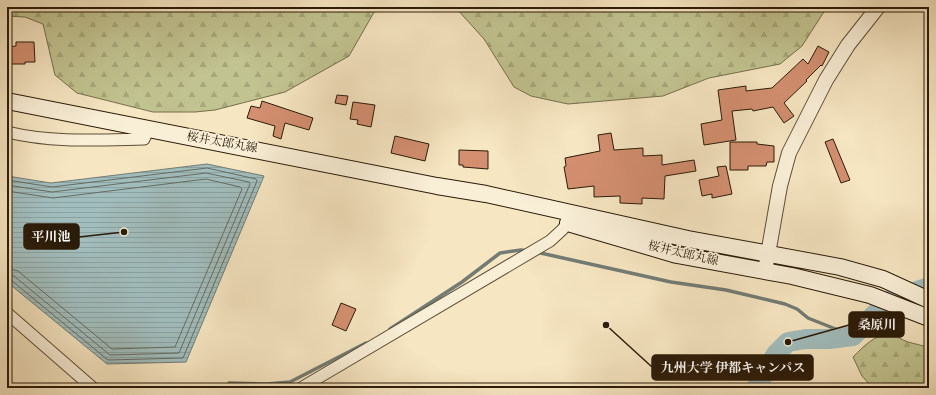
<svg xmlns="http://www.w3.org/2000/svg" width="936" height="395" viewBox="0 0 936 395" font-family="Vollkorn,'Noto Serif JP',serif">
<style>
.forest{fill:url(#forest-firs);stroke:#766f4c}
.water{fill:url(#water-rules);stroke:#727c75}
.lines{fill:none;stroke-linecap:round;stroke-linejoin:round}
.shore{stroke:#666c63;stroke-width:1}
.stream{stroke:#727c75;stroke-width:3.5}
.river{stroke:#a1bdbd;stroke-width:20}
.building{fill:#d38f70;stroke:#2b1b09}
.minor-casing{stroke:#5e4e37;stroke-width:13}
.tertiary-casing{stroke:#5e4e37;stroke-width:16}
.secondary-casing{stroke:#2b1b09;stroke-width:18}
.minor{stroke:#f9efd7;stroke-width:11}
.tertiary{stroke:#f9efd7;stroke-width:14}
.secondary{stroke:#f9efd7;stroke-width:16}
.labels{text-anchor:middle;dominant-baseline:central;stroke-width:3.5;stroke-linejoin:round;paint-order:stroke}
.street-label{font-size:12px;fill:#2b1b09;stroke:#f9efd7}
.leader{fill:none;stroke:#2b1b09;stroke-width:1.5}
.callout-dot{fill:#2b1b09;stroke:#f9efd7;stroke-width:1.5}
.callout{fill:#2b1b09;stroke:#2b1b09;stroke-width:1.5}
.callout-label{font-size:13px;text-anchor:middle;font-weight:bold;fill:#fff}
</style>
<defs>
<pattern id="forest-firs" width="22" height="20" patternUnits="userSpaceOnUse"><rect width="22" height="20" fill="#c1c390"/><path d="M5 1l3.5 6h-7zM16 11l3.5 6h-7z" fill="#a6a77b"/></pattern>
<pattern id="water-rules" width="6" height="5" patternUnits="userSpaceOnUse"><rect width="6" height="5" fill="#a1bdbd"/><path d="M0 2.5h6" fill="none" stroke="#8ba2a1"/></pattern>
</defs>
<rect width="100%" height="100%" fill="#f6e6c2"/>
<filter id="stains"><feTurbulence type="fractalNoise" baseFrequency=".005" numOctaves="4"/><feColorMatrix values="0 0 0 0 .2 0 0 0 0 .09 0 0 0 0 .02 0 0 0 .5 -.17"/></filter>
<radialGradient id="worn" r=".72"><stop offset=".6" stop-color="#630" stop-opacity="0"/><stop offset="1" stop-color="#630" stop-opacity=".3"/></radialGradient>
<path class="forest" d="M7,7H377L349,56L285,92L215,110L195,112H153L77,93L55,75L43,24L25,17L7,16Z
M455,7H827L802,46L780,64L709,78L663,96L568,104L531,96L514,87L484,39Z
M890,334C897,336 902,340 908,342C915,344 922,345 929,348V388H873L862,376L853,357C864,346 874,335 890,334Z"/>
<path class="water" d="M207,164L264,176L186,362L107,364L7,282V176L51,183Z"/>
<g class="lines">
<path class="shore" d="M7,180L52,187L207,168L256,179L257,181L183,358L108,360L11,280L7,279
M7,185L52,192L206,173L249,182L250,184L179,353L110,355L14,276L7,274
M7,191L53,198L206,179L240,187L242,189L175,347L112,349L18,271L7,268"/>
<path class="stream" d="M536,252L671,282L726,290L785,304L797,309L808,318L853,336
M390,329L462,282L500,253L521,250L528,251
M229,383L267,384L290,382L366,343"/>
<path class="river" d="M756,388L776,354L788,342L806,339H829L853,336L888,301L929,287"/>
</g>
<path class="building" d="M16,42H34L35,62H25V64H7V47L16,46Z
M818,46L829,52L822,66L821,65L806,80L807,81L784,103L794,116L784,123L773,107L753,111L752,109L732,111L736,140L704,145L701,124L722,120L718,90L746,86V91L772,88L803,59L808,64Z
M337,95L348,96L346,105L335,103Z
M262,101L313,118L309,130L285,123L281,139L273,136L275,126L247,118L251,106L260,108Z
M353,102L375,105L371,127L357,124L358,120L350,119Z
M611,133L614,150L643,148V156L662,155V165L694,160L696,171L665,176L664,199L642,198V204L620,203V196L594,197V186L568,189L564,167L566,166L565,158L600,151L598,135Z
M395,136L429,144L425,161L391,153Z
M833,139L850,180L841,183L825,142Z
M730,142H757V144L774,146V162H767L766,166H748V170H730Z
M459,150L488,151V169L463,167V165H459Z
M726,166L732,194L712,198V194L702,196L699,180L719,176L717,167Z
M341,303L356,309L346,331L332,325Z"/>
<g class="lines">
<defs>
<path id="minor" d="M7,132C52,143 98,140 144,139L148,130
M7,313L93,388
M301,388L550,241L562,230L572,218"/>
<path id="tertiary" d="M765,271L780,186L789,153L826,80L848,45L878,7"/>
<path id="secondary" d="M7,101L437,186L486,194L688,239L840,267L883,279L929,300
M568,223L677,255L792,276L870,295L929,318"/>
</defs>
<use href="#minor" class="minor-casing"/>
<use href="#tertiary" class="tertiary-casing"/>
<use href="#secondary" class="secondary-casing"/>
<use href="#minor" class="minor"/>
<use href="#tertiary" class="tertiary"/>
<use href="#secondary" class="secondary"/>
</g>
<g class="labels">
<g class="street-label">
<text transform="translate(222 143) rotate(10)">桜井太郎丸線</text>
<text transform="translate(683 254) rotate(13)">桜井太郎丸線</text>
</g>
</g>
<path class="leader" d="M124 232L79 237M788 342L849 325M606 325L652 367"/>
<g class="callout-dot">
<circle cx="124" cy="232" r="4"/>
<circle cx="788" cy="342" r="4"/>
<circle cx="606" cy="325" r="4"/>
</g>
<g class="callout">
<rect x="24" y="224" width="55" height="25" rx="4"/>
<rect x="849" y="312" width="55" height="25" rx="4"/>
<rect x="652" y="355" width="161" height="25" rx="4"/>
</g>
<g class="callout-label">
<text x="51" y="241">平川池</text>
<text x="877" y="329">桑原川</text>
<text x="733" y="372">九州大学 伊都キャンパス</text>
</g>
<rect width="936" height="395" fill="none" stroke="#f6e6c2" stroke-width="24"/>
<rect x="8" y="8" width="920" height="379" fill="none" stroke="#2b1b09" stroke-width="2"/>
<rect x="12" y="12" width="912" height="371" fill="none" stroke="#2b1b09"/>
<rect width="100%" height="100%" filter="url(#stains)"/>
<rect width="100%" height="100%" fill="url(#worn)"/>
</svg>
